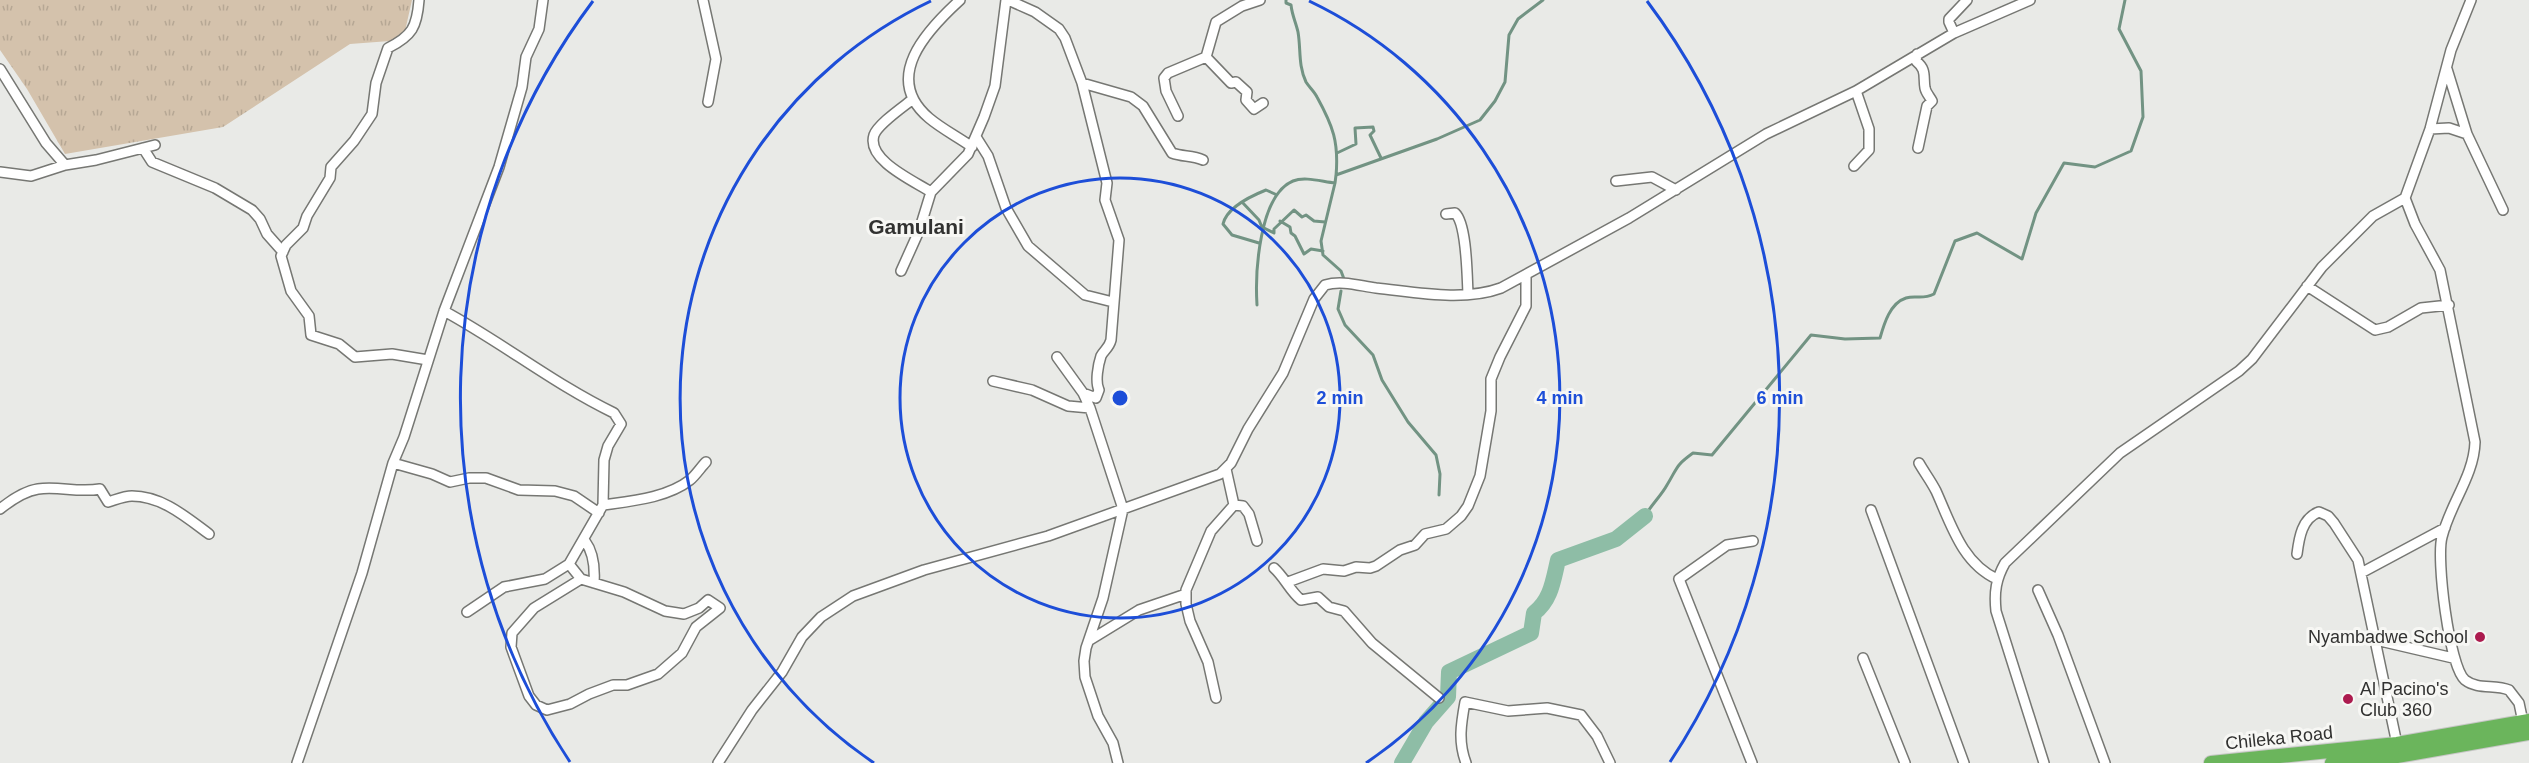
<svg xmlns="http://www.w3.org/2000/svg" width="2529" height="763" viewBox="0 0 2529 763" font-family="Arial,sans-serif">
<style>
.grass{fill:url(#grass-tufts)}
.lines{fill:none;stroke-linecap:round;stroke-linejoin:round}
.stream{stroke:#729383;stroke-width:3}
.river{stroke:#8ebda6;stroke-width:16}
.minor-casing{stroke:#767773;stroke-width:12}
.highway-casing{stroke:#c6c6c5;stroke-width:16}
.minor{stroke:#fff;stroke-width:9}
.highway{stroke:#6bb55c;stroke-width:14}
.ring{fill:none;stroke:#1d4ed8;stroke-width:3}
.poi-dot{fill:#ac1b4f;stroke:#f7f7f4;stroke-width:2}
.labels{text-anchor:middle;dominant-baseline:central;stroke-width:6;stroke-linejoin:round;paint-order:stroke}
.poi-label{font-size:18px;fill:#323231;stroke:#f7f7f4;text-anchor:end}
.street-label{font-size:18px;fill:#323231;stroke:#f7f7f4}
.quarter-label{font-size:21px;font-weight:bold;fill:#323231;stroke:#f7f7f4}
.centre{fill:#1d4ed8;stroke:#f7f7f4;stroke-width:3}
.ring-label{font-size:18px;text-anchor:middle;font-weight:bold;fill:#1d4ed8;stroke:#f7f7f4;stroke-width:6;stroke-linejoin:round;paint-order:stroke}
</style>
<defs>
<pattern id="grass-tufts" width="24" height="20" patternUnits="userSpaceOnUse" patternTransform="scale(1.5)"><rect width="24" height="20" fill="#d4c2ac"/><path d="M3 7l-1-3M5 7V3M7 7l1-3M15 17l-1-3M17 17v-4M19 17l1-3" fill="none" stroke="#b6a794"/></pattern>
</defs>
<rect width="100%" height="100%" fill="#e9eae7"/>
<path class="grass" d="M0,0H412L403,40L350,44L223,127L65,154L27,89L0,50Z"/>
<g class="lines">
<path class="stream" d="M1286,0V3L1291,5C1292,15 1296,23 1298,32C1301,49 1298,65 1306,82C1309,87 1314,91 1317,97C1333,126 1339,142 1336,176
M1337,153L1356,144L1355,128L1373,127L1374,131L1370,135L1381,158
M1335,183L1321,241L1323,255L1341,271L1344,279
M1242,202L1259,220L1263,230
M1280,221L1290,227L1291,233L1295,236L1304,254L1311,249L1323,251
M1264,228L1274,233V229L1294,210L1302,217L1306,215L1314,221L1325,222
M1259,243L1232,235L1223,224C1227,207 1251,196 1266,190L1275,194
M1341,291L1338,309L1345,325L1373,355L1382,380L1408,422L1436,455L1440,474L1439,495
M1257,305C1255,273 1259,195 1293,181C1305,176 1323,182 1335,183L1336,175L1437,139L1480,120L1495,101L1505,82L1509,35L1518,19L1543,0
M1645,516C1651,505 1661,496 1667,485C1678,467 1675,466 1693,453L1712,455L1811,335L1845,339L1880,338C1884,324 1890,303 1906,298C1916,295 1922,300 1934,294L1955,241L1977,233L2022,259L2036,213L2064,163L2095,167L2131,151L2143,117L2141,71L2119,29L2125,0"/>
<path class="river" d="M1402,763L1426,722L1448,697L1449,672L1531,633L1534,613C1551,600 1553,581 1558,560L1616,539L1645,516"/>
<defs>
<path id="minor" d="M419,0C417,27 412,36 388,48L376,83L372,114L354,141L331,167L330,178L307,216L303,228L286,245L281,256L291,291L309,316L311,335L339,344L355,357L392,354L428,360
M703,0L716,59L708,102
M960,0C926,31 882,78 929,118C942,129 958,137 972,147
M1008,0L1035,12L1059,29L1065,38L1082,83L1107,183L1105,200L1119,240L1111,340C1109,348 1104,350 1101,356C1098,365 1095,382 1099,390L1096,398L1083,393
M2471,0L2451,50L2430,129L2405,198L2415,224L2440,270L2475,442C2474,476 2450,504 2442,537C2436,558 2449,666 2465,680C2478,690 2495,684 2509,690L2519,703L2523,722
M1954,33L1949,22V19L1967,0
M1917,54L1916,61C1927,70 1923,76 1925,88C1926,93 1930,97 1932,101L1927,106L1918,148
M1206,57L1231,83L1236,82L1247,92L1246,100L1254,109L1263,103
M0,69L46,143L65,165L96,160L155,145
M2447,69L2467,134L2503,210
M1082,83L1131,97L1143,106L1172,153C1183,157 1192,155 1203,160
M913,99C903,107 878,124 874,135C866,160 914,181 931,192
M1178,116L1166,91L1164,78L1168,73L1206,57L1216,22L1242,6L1260,0
M2430,129L2449,128L2467,134
M976,137L988,156L1006,208L1028,246L1085,295L1113,302
M143,148L152,162L215,188L252,210L260,219L267,234L283,252
M1854,166L1869,150V129L1856,91
M0,172L31,176L65,165
M1616,181L1652,177L1676,190
M1446,214L1455,213C1467,224 1467,276 1468,294
M901,271L919,231L931,192L968,154L984,117L995,86L1006,0
M2307,286L2375,330L2388,327L2421,308L2449,305
M444,311C503,343 554,384 614,413L621,424L608,446L604,460L603,505L569,564L545,579L504,587L467,612
M1057,357L1083,393L1090,408L1123,509L1103,598L1086,648L1084,661L1085,677L1098,716L1113,743L1118,763
M993,381L1032,390L1068,406L1090,408
M393,463L432,474L450,482L469,478H486L519,490L555,491L574,496L599,513
M1919,463C1924,472 1931,481 1936,491C1951,524 1962,563 1997,579
M1226,469L1234,505
M603,505C631,501 667,498 690,480C696,475 701,467 706,462
M1234,505L1243,506L1249,514L1257,541
M0,509C10,501 25,491 38,489C59,486 78,493 100,489L108,502C115,500 124,496 132,496C162,496 186,517 209,534
M1871,510L1964,763
M585,541C594,553 595,568 594,583
M2297,554C2299,538 2302,518 2319,512L2328,516L2334,523L2358,560L2397,744
M569,564L581,579L624,592L665,611L684,614L699,608L708,600L720,608L696,627L682,653L658,674L627,685H613L589,694L570,704L547,710L536,705L529,696L511,647L512,633L534,608L581,579
M1274,568C1285,578 1290,591 1301,600L1318,597L1329,607L1344,611L1372,643L1439,698
M2361,573L2445,528
M1288,582L1323,569L1344,571L1356,567L1370,568L1376,566L1400,550L1415,545L1425,534L1446,529L1461,516L1468,506L1480,476L1491,411V379L1500,357L1526,306V275
M2038,590L2058,635L2105,763
M1090,640L1139,610L1186,594
M2376,640L2453,658
M1863,658L1905,763
M1216,698L1208,662L1190,621L1186,604V590L1211,531L1234,505
M297,763L362,573L393,463L404,437L444,311L499,167L522,87L526,57L539,29L543,0
M718,763L752,710L782,672L802,637L821,617L853,596L924,570L1048,536L1220,474L1231,463L1248,429L1283,373L1314,299L1325,285C1342,280 1360,286 1376,288C1415,292 1463,302 1501,288L1629,218L1766,134L1856,91L1954,33L2030,0
M1466,763C1458,742 1461,724 1465,702L1508,711L1547,708L1581,715L1597,736L1610,763
M1752,763L1679,579L1727,545L1753,541
M2044,763L1996,611C1994,592 1996,579 2005,563L2120,453L2239,371L2252,359L2322,267L2373,216L2405,198"/>
<path id="highway" d="M2211,763L2397,744L2529,721
M2332,763L2386,758L2529,733"/>
</defs>
<use href="#minor" class="minor-casing"/>
<use href="#highway" class="highway-casing"/>
<use href="#minor" class="minor"/>
<use href="#highway" class="highway"/>
</g>
<g class="ring">
<circle cx="1120" cy="398" r="220"/>
<path d="M874 763A440 440 0 0 1 931 1M1309 1A440 440 0 0 1 1366 763"/>
<path d="M570 762A660 660 0 0 1 593 1M1647 1A660 660 0 0 1 1670 762"/>
</g>
<g class="poi-dot">
<circle cx="2480" cy="637" r="6"/>
<circle cx="2348" cy="699" r="6"/>
</g>
<g class="labels">
<g class="poi-label">
<text x="2468" y="637">Nyambadwe School</text>
<text x="2360" y="689" text-anchor="start">Al Pacino's<tspan x="2360" dy="21">Club 360</tspan></text>
</g>
<g class="street-label">
<text transform="translate(2279 738) rotate(-6)">Chileka Road</text>
</g>
<g class="quarter-label">
<text x="916" y="226">Gamulani</text>
</g>
</g>
<circle cx="1120" cy="398" r="9" class="centre"/>
<g class="ring-label">
<text x="1340" y="404">2 min</text>
<text x="1560" y="404">4 min</text>
<text x="1780" y="404">6 min</text>
</g>
</svg>
